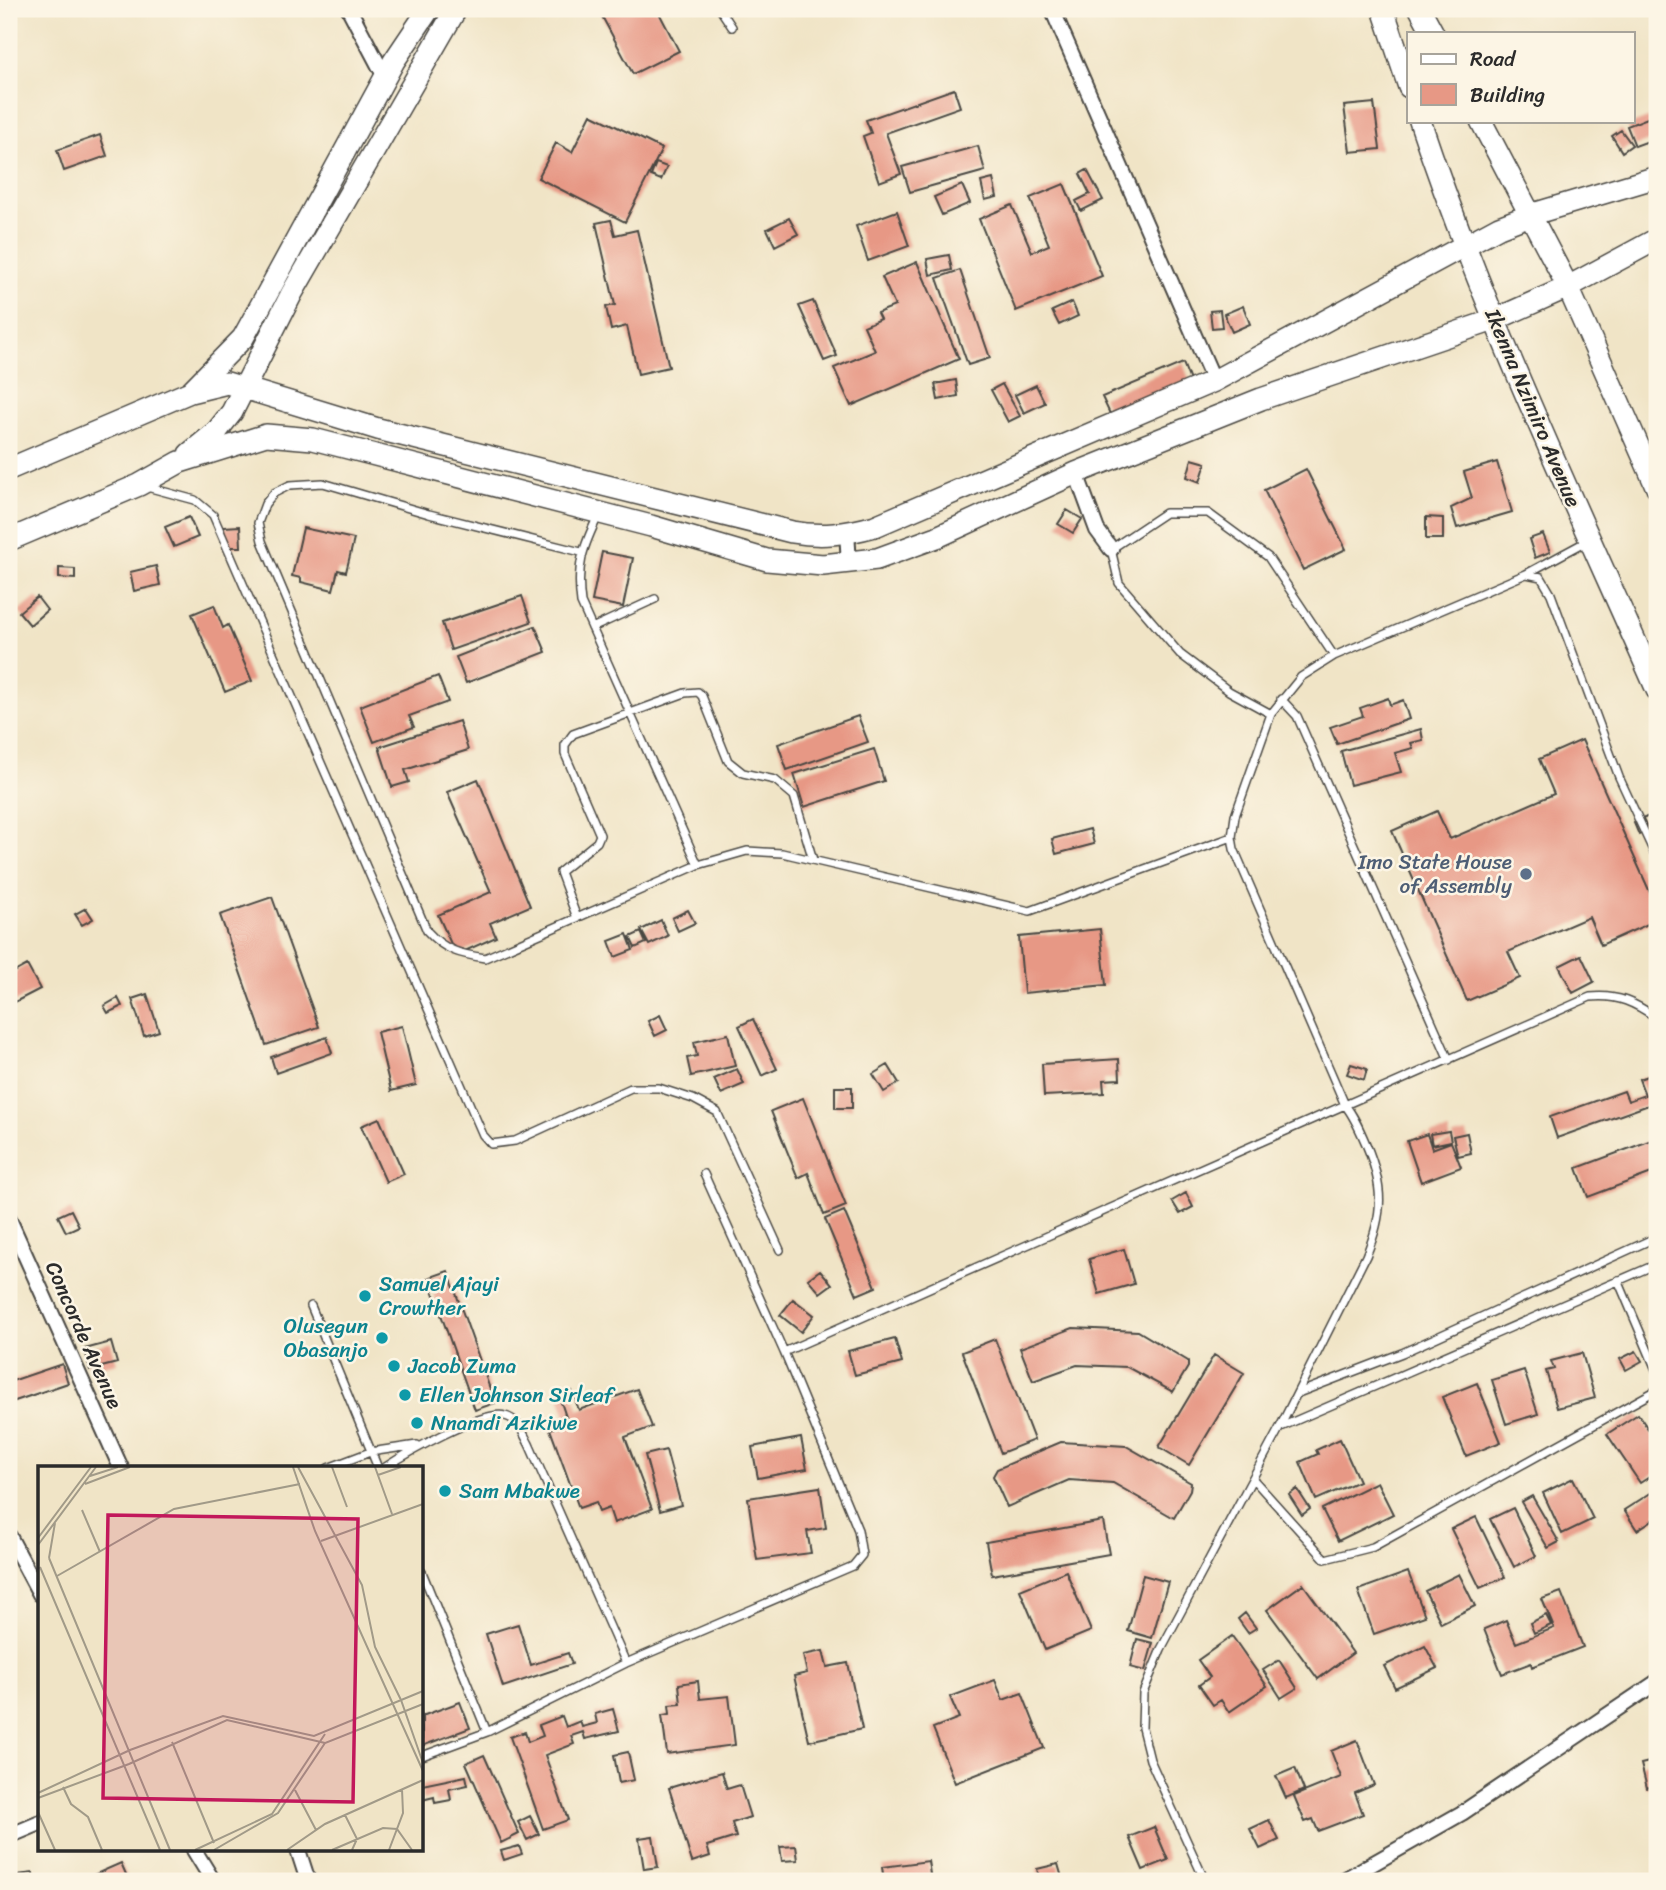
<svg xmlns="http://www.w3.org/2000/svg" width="1666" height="1890" viewBox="0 0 1666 1890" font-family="Sriracha,sans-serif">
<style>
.building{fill:#e79885}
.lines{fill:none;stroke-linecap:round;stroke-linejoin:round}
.lane-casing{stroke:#494742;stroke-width:10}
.street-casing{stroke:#494742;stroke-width:18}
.secondary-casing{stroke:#494742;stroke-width:24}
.lane{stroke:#fff;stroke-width:7}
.street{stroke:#fff;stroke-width:14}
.secondary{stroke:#fff;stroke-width:21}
.service-dot{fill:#5c6f8a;stroke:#fcf5e5;stroke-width:2.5}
.culture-dot{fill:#0f9aa8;stroke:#fcf5e5;stroke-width:2.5}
.labels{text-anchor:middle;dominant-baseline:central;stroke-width:5;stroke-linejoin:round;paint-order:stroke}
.street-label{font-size:21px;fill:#2b2b2b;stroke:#fcf5e5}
.service-label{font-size:21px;fill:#4e5e75;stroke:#fcf5e5;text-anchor:end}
.culture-label{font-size:21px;fill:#0d838f;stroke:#fcf5e5;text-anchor:start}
.inset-road{fill:none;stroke:#a19a88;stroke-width:2}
.view{fill:#c2185b;fill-opacity:0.15;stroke:#c2185b;stroke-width:3.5}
.inset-edge{fill:none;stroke:#2b2b2b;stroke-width:3.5}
</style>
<rect width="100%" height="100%" fill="#fcf5e5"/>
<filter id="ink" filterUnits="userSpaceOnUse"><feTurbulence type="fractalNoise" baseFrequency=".0143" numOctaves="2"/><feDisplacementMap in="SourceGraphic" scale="14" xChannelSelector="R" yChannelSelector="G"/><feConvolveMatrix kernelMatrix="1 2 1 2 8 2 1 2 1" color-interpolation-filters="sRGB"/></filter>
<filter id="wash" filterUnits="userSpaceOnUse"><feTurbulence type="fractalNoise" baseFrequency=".00686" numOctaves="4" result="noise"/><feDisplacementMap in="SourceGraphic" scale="28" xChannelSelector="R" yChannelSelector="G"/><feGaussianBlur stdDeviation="1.57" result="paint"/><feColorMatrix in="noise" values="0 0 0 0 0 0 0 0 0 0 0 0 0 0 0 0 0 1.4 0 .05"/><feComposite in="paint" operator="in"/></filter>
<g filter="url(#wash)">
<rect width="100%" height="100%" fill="#f0e4c6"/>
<g id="blocks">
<path class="building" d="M598,9H657L679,51L633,74Z
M954,89L960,107L886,133L901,174L879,182L863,136L871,133L866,120Z
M1374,103L1380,149L1350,152L1344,106Z
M591,114L662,149L625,222L538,178L556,143L572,152Z
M1650,117L1657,138L1635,146L1627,126Z
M1621,130L1632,145L1622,152L1612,136Z
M100,135L107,156L64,171L57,150Z
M978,146L985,171L910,192L902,167Z
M656,163L667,167L661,180L651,176Z
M1087,170L1103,200L1081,211L1076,201L1090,194L1080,174Z
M993,179L997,197L985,200L981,182Z
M1064,184L1102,276L1016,311L979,219L1012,205L1032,252L1049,245L1030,198Z
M962,185L970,203L942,215L934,197Z
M897,211L909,246L868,261L856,226Z
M789,218L798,234L775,246L767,229Z
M611,220L615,235L637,230L669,367L638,374L627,326L611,330L606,307L615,305L596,223Z
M949,255L952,270L930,275L927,259Z
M917,262L959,359L851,406L834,368L875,351L864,326L880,319L877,313L895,306L882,277Z
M960,270L990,358L968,365L937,278Z
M813,301L837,356L824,361L799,306Z
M1072,302L1078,316L1059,325L1052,311Z
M1243,306L1250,324L1232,332L1224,314Z
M1220,310L1222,327L1212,328L1210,311Z
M1183,363L1190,381L1110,414L1102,397Z
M956,380L958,396L938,400L935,384Z
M1002,384L1020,416L1008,422L991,390Z
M1036,385L1045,403L1024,413L1015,395Z
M1192,459L1206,463L1200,482L1187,477Z
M1497,462L1512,512L1457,528L1451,508L1472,498L1464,472Z
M1306,469L1346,549L1303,570L1264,490Z
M1067,510L1082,519L1073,533L1058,524Z
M189,517L198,537L174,547L165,527Z
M1426,517L1443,518V539H1426Z
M240,526L241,547H225L224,527Z
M303,528L354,539L346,572L338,570L333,590L301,582V578L292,576Z
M1543,534L1550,552L1535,558L1529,539Z
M602,552L633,558L623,607L592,601Z
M156,566L160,585L134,591L130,572Z
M59,568L75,569V579L59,578Z
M522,596L531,622L451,650L442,623Z
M37,597L47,610L30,625L19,612Z
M214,605L223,628L228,625L252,681L225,692L192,614Z
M535,626L546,652L466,683L456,657Z
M438,676L448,702L409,716L414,727L374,742L360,706Z
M1388,698L1390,705L1403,700L1409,719L1337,744L1330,727L1363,716L1360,708Z
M858,716L868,742L787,770L778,744Z
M459,721L468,750L405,770L409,782L392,787L379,747Z
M1421,729L1423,740L1411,743L1413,748L1395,753L1401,772L1350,785L1341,751Z
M1582,740L1657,908V920L1601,945L1589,917L1508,952L1520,978L1467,1001L1392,831L1437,811L1450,839L1554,794L1539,759Z
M874,749L884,781L804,807L794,774Z
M478,779L530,906L490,923L496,937L456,955L438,915L491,892L447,792Z
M1653,814L1657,826L1639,835L1634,823Z
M1090,829L1094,844L1056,854L1052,839Z
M272,897L319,1027L266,1045L220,915Z
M86,908L93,919L82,925L75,914Z
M688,910L695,923L678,931L672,918Z
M661,920L668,936L649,945L641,930Z
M1100,929L1106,985L1024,993L1019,937Z
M641,932L646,943L635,948L630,937Z
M627,934L633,950L615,957L609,941Z
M1581,955L1594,982L1573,993L1559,966Z
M27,965L40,989L9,1005V975Z
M147,994L159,1031L144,1036L132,999Z
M118,998L122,1006L108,1013L104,1006Z
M660,1015L667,1030L655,1036L648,1021Z
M753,1019L777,1069L762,1076L739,1026Z
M402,1026L416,1085L391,1091L377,1032Z
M728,1034L735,1066L691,1076L687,1058L697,1056L694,1042Z
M327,1037L332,1053L276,1073L271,1057Z
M1119,1059L1120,1079L1103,1080L1104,1093L1044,1096L1042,1064Z
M1351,1064L1367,1069L1364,1080L1347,1074Z
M888,1065L899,1083L884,1092L873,1074Z
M737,1069L744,1084L721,1094L714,1079Z
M1657,1073V1102L1557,1138L1550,1117L1624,1091L1628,1101L1645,1095L1639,1079Z
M835,1087H852V1108H835Z
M803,1098L846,1206L824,1215L808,1173L798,1178L771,1111Z
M379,1118L404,1174L386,1182L361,1126Z
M1449,1131L1451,1141L1432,1145L1430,1134Z
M1467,1133L1471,1153L1458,1156L1453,1136Z
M1427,1134L1432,1149L1451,1142L1461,1167L1421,1182L1407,1141Z
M1657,1138V1171L1588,1197L1577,1168Z
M1186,1193L1193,1207L1180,1214L1172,1201Z
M71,1210L79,1226L66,1232L58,1216Z
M844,1211L876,1287L857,1295L825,1219Z
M1124,1249L1134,1284L1099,1294L1089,1259Z
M820,1270L832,1284L820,1293L808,1279Z
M448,1271L495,1403L475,1410L428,1278Z
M793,1299L814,1315L801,1332L780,1315Z
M1073,1328L1138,1331L1188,1361V1367L1173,1392L1127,1367L1077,1365L1033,1381L1020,1348Z
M895,1339L902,1363L855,1375L848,1351Z
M995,1339L1034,1440L1001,1453L962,1352Z
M111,1342L117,1363L90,1370L85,1349Z
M1636,1351L1642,1361L1626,1370L1620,1359Z
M1582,1353L1595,1398L1557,1408L1546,1371L1554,1369L1551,1361Z
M1214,1355L1244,1373L1189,1465L1159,1447Z
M62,1364L68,1383L9,1403V1382Z
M1524,1370L1538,1414L1506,1424L1492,1380Z
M1477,1383L1501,1442L1466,1456L1442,1397Z
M637,1389L652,1427L625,1437L652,1509L614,1523L609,1508L599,1512L596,1502L579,1508L550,1429L568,1423L559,1396L572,1391L579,1410Z
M1638,1414L1657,1442V1472L1640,1483L1607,1434Z
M801,1438L807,1469L758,1478L752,1447Z
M1340,1439L1359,1481L1316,1500L1300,1462L1318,1454L1316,1450Z
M1061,1442L1126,1446L1191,1483L1190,1490L1174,1518L1113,1483L1069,1480L1007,1507L993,1476L997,1469Z
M666,1450L681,1505L660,1511L645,1455Z
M1573,1478L1593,1519L1562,1534L1543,1493Z
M1377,1482L1393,1514L1338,1541L1322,1509Z
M820,1487L826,1528L807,1531L811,1553L757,1560L748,1498Z
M1297,1489L1310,1509L1302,1515L1289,1495Z
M1657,1489V1517L1637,1530L1624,1510Z
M1532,1496L1559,1542L1548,1548L1521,1502Z
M1513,1508L1536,1556L1514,1567L1490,1519Z
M1476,1517L1505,1577L1480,1588L1451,1529Z
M1103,1521L1109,1554L992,1575L986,1542Z
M1066,1571L1091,1631L1045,1650L1020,1590Z
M1408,1572L1425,1616L1374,1634L1358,1590Z
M1459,1574L1475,1606L1441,1623L1425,1591Z
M1143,1575L1168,1582L1152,1638L1128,1631Z
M1303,1584L1353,1653L1318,1679L1267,1610Z
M1561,1592L1583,1647L1532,1667L1531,1663L1502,1674L1484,1629L1506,1620L1516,1643L1554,1628L1542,1599Z
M1245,1613L1256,1628L1248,1633L1238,1619Z
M1546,1615L1551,1625L1534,1633L1530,1623Z
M518,1624L531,1665L568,1653L572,1664L503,1687L486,1634Z
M1232,1636L1267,1686L1229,1712L1221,1700L1213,1705L1199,1685L1210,1677L1198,1660Z
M1137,1639L1153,1643L1145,1671L1130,1667Z
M1425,1646L1437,1668L1395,1688L1384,1666Z
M823,1651L827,1667L848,1663L862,1729L809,1741L794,1676L807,1673L803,1655Z
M1279,1660L1297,1688L1281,1698L1263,1670Z
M995,1680L1003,1700L1022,1693L1044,1748L955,1783L933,1728L959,1718L950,1697Z
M698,1681L700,1699L729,1696L735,1745L667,1754L662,1715L670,1714L669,1705L681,1704L679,1684Z
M460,1702L470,1728L422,1746V1716Z
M613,1709L619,1731L585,1739L583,1732L571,1736L574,1744L545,1755L568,1820L543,1829L510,1737L525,1732L528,1742L543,1736L539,1725L562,1716L566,1727L580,1721L582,1727L597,1723L595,1714Z
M1357,1740L1374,1785L1355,1793L1363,1814L1318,1831L1313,1819L1305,1822L1294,1796L1341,1777L1331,1751Z
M628,1752L634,1780L619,1783L614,1755Z
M484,1755L519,1834L501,1843L466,1763Z
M1657,1760V1785L1647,1788L1641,1764Z
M1295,1768L1304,1790L1286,1798L1276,1776Z
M722,1772L727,1789L740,1785L750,1817L732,1823L736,1837L707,1846L710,1856L692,1862L669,1788Z
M466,1776L468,1785L449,1789L451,1800L435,1803L434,1797L422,1800V1785Z
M530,1816L539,1834L527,1840L518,1822Z
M1269,1820L1279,1840L1260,1849L1250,1829Z
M1154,1827L1168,1860L1143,1870L1129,1837Z
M653,1836L658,1867L644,1869L639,1838Z
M519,1846L522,1854L504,1860L501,1851Z
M796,1846L798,1860L782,1861L780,1847Z
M928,1861L931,1881H884L882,1867Z
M121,1863L129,1881H80Z
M1058,1864L1063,1881H1040L1037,1869Z
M33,1873L34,1881H17L16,1875Z"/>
</g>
</g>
<g filter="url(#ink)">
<use href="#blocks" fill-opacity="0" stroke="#494742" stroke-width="2"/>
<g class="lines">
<defs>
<path id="lane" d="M720,9L732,27
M147,487L195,500L213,515L483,1135L491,1144L515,1141L631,1088H659L693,1099L717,1112L780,1250
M599,514C583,547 576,565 581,603L698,865
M581,552L429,514L323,483L290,485L274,493L265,504L258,523L262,541L427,931C445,951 460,954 485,958L698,865L747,851L782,853L1030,911L1232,837
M1527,574L1541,577L1551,594L1619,777L1657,859
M592,628L655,599
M1281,699L1297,716L1449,1060
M1271,714L1229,691L1180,654L1119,583L1111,549L1165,513H1208L1268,557L1334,656
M577,918L560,872L597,842L600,835L565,754V745L573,734L685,693L698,692L702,696L728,761L743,773L775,780L794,796L813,860
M704,1174L784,1352
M1618,1280L1657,1372
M311,1306L378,1468
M1298,1393L1402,1353L1657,1237
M1281,1427L1657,1264
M328,1468L370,1452L417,1445
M384,1468C404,1455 483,1409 505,1416C518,1419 523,1433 529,1444L626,1663
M1253,1479L1325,1559L1373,1547L1657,1390
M422,1572L487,1732
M422,1756L487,1732L626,1663L853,1566L862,1555L858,1530L784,1352L1590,997C1618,994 1635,1003 1657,1018
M1205,1881L1150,1760L1142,1728L1143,1693L1161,1649L1280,1427L1366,1256C1384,1213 1384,1187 1366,1144C1360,1130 1354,1116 1345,1105L1234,849L1232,837L1235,816L1271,714L1301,677L1334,656L1526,574L1589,540"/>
<path id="street" d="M349,9L385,77
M1052,9L1214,381
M1076,473L1097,530L1111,549
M847,533L849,562
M9,1219L121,1468
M9,1536L40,1594
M9,1836L40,1823
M194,1850L213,1881
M298,1850L308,1881
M1342,1881L1462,1813L1657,1682"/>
<path id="secondary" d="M1383,9L1409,87
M1420,9L1433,33
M1420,121C1485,316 1574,502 1657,690
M1481,121L1568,287L1657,488
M190,392L243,338L394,61L429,9
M189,454L217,431L232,412L292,293L456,9
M9,469L190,392L227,383L378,429L792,532C822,537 846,534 875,526L1214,381L1499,227L1533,214L1657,177
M9,540L139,485L180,462L266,435L313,439L651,526L767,560L823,565L877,559L937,537L1076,473L1261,399L1494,320L1568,287L1657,239"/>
</defs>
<use href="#lane" class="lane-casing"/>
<use href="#street" class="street-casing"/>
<use href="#secondary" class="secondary-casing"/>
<use href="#lane" class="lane"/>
<use href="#street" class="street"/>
<use href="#secondary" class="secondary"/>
</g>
</g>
<circle class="service-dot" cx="1526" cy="874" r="7"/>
<g class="culture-dot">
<circle cx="365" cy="1296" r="7"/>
<circle cx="382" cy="1338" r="7"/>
<circle cx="394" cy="1366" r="7"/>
<circle cx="405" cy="1395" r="7"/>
<circle cx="417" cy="1423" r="7"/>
<circle cx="445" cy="1491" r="7"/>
</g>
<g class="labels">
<g class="street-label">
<text transform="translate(1533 408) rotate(67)">Ikenna Nzimiro Avenue</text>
<text transform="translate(84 1335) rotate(66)">Concorde Avenue</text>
</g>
<g class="service-label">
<text x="1512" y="862">Imo State House<tspan x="1512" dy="24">of Assembly</tspan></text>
</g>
<g class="culture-label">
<text x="379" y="1284">Samuel Ajayi<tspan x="379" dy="24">Crowther</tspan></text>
<text x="368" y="1326" text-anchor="end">Olusegun<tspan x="368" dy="24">Obasanjo</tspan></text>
<text x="408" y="1366">Jacob Zuma</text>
<text x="419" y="1395">Ellen Johnson Sirleaf</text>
<text x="431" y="1423">Nnamdi Azikiwe</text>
<text x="459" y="1491">Sam Mbakwe</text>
</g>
</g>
<g transform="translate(38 1466)">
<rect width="385" height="385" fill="#f0e4c6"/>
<path class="inset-road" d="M255,1L277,65L385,305M260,1L324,119L337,181L363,234L385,297M294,1L309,41M337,1L354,48M340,9L363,1M52,10L80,1M47,18L92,1M44,44L62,86M0,72L53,1M283,75L385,38M0,79L58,1M11,92L132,384M11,92L17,57M2,101L122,384M19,110L136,43L262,18M134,276L176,377M25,321L33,338L50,351L64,384M257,324L278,364M0,327L92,284L185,250L276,270L385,225M0,332L91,298L189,254L287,277M0,346L17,384M307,349L319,373L314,384M157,384L234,348L287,268M176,384L240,347L287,277L385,238M249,384L287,358L385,314M294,384L345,362L359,363L374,384M351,384L365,347L364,323"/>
<path class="view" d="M70,49L320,53L315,336L65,332Z"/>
<rect width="385" height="385" class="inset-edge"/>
</g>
<rect width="1666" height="1890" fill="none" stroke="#fcf5e5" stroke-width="35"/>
<rect x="1407" y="32" width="228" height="91" fill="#fcf5e5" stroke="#a8a49b" stroke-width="2"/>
<rect x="1421" y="54" width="35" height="10" fill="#ffffff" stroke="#a8a49b" stroke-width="2"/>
<text x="1470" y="66" font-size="21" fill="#2b2b2b">Road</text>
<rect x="1421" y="84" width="35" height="21" fill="#e79885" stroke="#a8a49b" stroke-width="2"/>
<text x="1470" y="102" font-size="21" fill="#2b2b2b">Building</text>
</svg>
